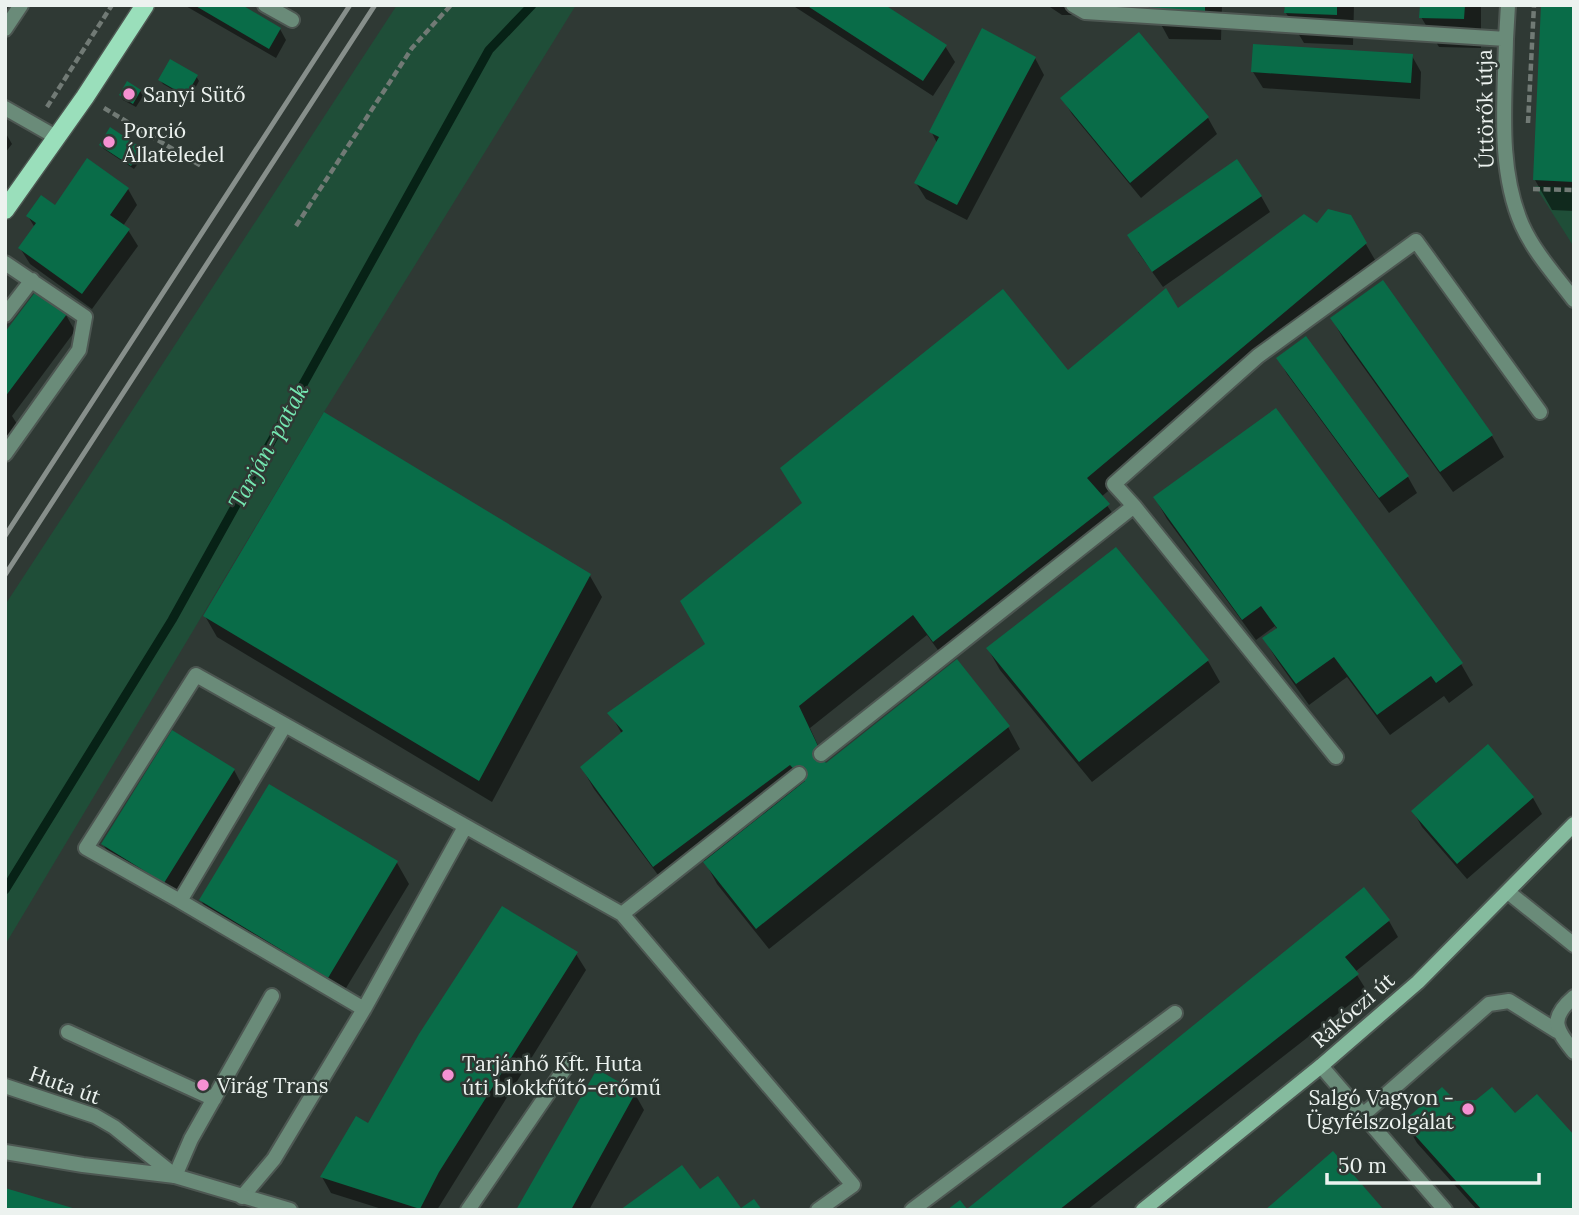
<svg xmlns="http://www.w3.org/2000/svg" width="1579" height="1215" viewBox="0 0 1579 1215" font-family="Lora,serif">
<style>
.green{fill:#1f4e38}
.shadow{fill:#0007}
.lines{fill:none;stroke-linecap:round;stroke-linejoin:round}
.stream{stroke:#072216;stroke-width:9}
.building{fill:#096c48}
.service-casing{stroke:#4d5752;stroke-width:18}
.minor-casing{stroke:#4d5752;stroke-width:18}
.secondary-casing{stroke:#4d5752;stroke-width:18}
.primary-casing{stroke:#4d5752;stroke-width:21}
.path{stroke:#717a75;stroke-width:4.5;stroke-dasharray:7 3.5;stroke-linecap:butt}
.service{stroke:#6a8b79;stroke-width:14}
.minor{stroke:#6a8b79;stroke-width:14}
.secondary{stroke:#85bb9e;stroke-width:14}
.primary{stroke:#9adfbb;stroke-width:18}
.rail{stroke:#878f8b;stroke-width:5}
.poi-dot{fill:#f591d2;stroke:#2f3934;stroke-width:2.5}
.labels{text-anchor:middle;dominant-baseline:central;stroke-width:5;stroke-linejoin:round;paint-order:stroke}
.poi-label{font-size:21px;fill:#ecf2ef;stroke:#2f3934;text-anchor:start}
.street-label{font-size:21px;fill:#ecf2ef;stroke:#2f3934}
.water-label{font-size:23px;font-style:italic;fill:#75e8b2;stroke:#2f3934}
</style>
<rect width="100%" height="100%" fill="#2f3934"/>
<path class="green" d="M397,5H576L324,412L5,945V605Z
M1535,186L1574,187V247Z"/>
<path class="shadow" d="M184,5H238L280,29L286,40L276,58Z
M792,5H882L945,46L955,62L933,96Z
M1047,5H1222L1221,40L1169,39L1156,15H1062Z
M1286,5H1354L1353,45L1304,43L1286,13Z
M1421,5H1481V48L1439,47L1421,17Z
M1574,5V211L1552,210L1535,180Z
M1139,34L1208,118L1217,134L1141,198L1072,114L1062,98Z
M1412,56L1421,72L1420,99L1263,88L1253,72Z
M1035,58L1044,75L967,220L926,199L916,183L937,143L931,131Z
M196,76L199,81L189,99L163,84L160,80Z
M140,91L143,96L136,107L123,100L121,95Z
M5,132L12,144L5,153Z
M101,145L141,150L144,155L134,169L104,149Z
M128,189L137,205L123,226L128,230L138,246L92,309L30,264L20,248L35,228L28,216Z
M1261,196L1270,212L1163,287L1138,252Z
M1350,217L1378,265L1101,497L1118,521L943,657L927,635L810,728L827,765L1008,727L1020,749L769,949L717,884L704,860L667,887L594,789L582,768L622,734L610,713L707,644L1068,373L1177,311L1317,225Z
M66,315L75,331L12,416L19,427L5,445V335Z
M1332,319L1492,436L1504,457L1453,492L1344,340Z
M1278,358L1408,477L1417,493L1389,513L1287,374Z
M1155,498L1461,664L1473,685L1449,703L1444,696L1390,735L1347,677L1309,705L1277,660L1264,639L1277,630L1275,626L1256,640L1167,519Z
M590,576L602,597L492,802L217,637L205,616Z
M988,649L1208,661L1220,682L1092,782L1000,670Z
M1488,746L1533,798L1542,814L1467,879L1422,827L1413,811Z
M234,770L243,787L174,898L113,860L103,844Z
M270,786L397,863L409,884L340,998L213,922L201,900Z
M1389,921L1398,937L1355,972L1367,991L1087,1210H968Z
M576,954L586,970L437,1210H385L331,1193L322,1177L369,1125Z
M597,1071L635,1094L644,1110L589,1210H518Z
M1455,1103L1574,1210H1477L1417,1143L1405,1122Z"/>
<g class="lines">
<path class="stream" d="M5,890L172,620L489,50L532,5"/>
</g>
<path class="building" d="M194,5H242L281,28L269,49Z
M806,5H885L947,45L923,81Z
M1150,5H1205V11L1150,9Z
M1285,5H1337V15L1284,13Z
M1420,5H1465L1464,19L1419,18Z
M1541,5H1574V182L1533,180Z
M982,28L1036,57L957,205L914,183L939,137L929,132Z
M1139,32L1209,117L1130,183L1060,98Z
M1253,44L1413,54L1411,83L1251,72Z
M170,59L198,75L186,96L158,80Z
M127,81L141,90L133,104L119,95Z
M110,127L143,149L131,166L99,145Z
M87,158L129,188L110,215L130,229L82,294L18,248L36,223L26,216L41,195L55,205Z
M1237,159L1262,196L1152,272L1127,235Z
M1328,209L1351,215L1367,243L1087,478L1110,504L933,642L913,615L799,706L826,763L957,659L1010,726L756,929L703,862L805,781L790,765L653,867L580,767L623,731L607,713L705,644L680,601L802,503L780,468L1003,289L1068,370L1166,288L1178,308L1304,214L1317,223Z
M1383,280L1493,435L1440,472L1330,318Z
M36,291L67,314L5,397V332Z
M1306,336L1409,476L1379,498L1276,358Z
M1276,408L1463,663L1436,683L1431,676L1377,715L1334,657L1296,684L1262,638L1277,628L1261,606L1242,620L1153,497Z
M324,412L591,574L479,781L203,616Z
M1116,547L1209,660L1079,762L986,648Z
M172,730L235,769L164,883L101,844Z
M1488,744L1534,797L1457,864L1411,811Z
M269,784L398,861L328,978L199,900Z
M1364,887L1390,920L1345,957L1359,974L1059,1210H947L960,1200L967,1209Z
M502,906L578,952L439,1172L420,1209L320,1177L356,1116L368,1123L419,1034Z
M597,1069L636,1092L571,1210H516Z
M1442,1087L1456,1101L1476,1100L1492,1087L1515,1113L1537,1094L1574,1135V1210H1482L1403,1122Z
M1333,1151L1384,1210H1265Z
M682,1165L700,1189L718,1176L741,1208L754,1199L762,1210H620Z
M5,1188L76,1209V1210H5Z"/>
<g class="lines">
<defs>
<path id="service" d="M265,5L292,20
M5,29L21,5
M5,108L56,137
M5,263L85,317L79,350L5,454
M5,315L32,280
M1134,506L1114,484L1258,356L1416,241L1540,412
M285,725L180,901L364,1009L465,827
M821,754L1134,506L1336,757
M180,901L86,848L196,675L622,914L853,1185L818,1210
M622,914L799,774
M68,1032L214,1099
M1364,1114L1489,1004L1509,1001L1557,1031
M175,1176L191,1139L272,996
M242,1197L274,1159L364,1009
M468,1210L570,1061
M912,1210L1175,1013"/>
<path id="minor" d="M1073,5L1085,12L1506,39C1505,100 1497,168 1522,225C1534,252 1556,276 1574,300
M1506,39L1508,5
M1508,892L1574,945
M1574,997C1548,1019 1556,1029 1574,1052
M1321,1066L1445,1210
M5,1086L95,1116L114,1127L174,1175
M5,1152L83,1165L175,1176L290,1210"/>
<path id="secondary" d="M1143,1210L1321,1066L1418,982L1574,824"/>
<path id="primary" d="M5,210L85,97L145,5"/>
</defs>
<use href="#service" class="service-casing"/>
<use href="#minor" class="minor-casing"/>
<use href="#secondary" class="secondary-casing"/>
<use href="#primary" class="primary-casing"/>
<path class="path" d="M47,107L112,5
M104,108L203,167
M1528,123L1534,5
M1533,189L1574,190
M296,226L412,48L451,5"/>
<use href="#service" class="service"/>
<use href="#minor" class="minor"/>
<use href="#secondary" class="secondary"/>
<use href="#primary" class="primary"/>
<path class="rail" d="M5,536L350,5
M5,575L375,5"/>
</g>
<g class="poi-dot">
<circle cx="129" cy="94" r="7"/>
<circle cx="109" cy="142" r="7"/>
<circle cx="448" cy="1075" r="7"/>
<circle cx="203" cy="1085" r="7"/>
<circle cx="1468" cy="1109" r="7"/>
</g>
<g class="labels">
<g class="poi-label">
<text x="143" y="94">Sanyi Sütő</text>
<text x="123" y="130">Porció<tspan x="123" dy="24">Állateledel</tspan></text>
<text x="462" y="1063">Tarjánhő Kft. Huta<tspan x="462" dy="24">úti blokkfűtő-erőmű</tspan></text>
<text x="217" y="1085">Virág Trans</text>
<text x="1454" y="1097" text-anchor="end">Salgó Vagyon -<tspan x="1454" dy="24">Ügyfélszolgálat</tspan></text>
</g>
<g class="street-label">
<text transform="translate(1485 109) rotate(-91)">Úttörők útja</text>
<text transform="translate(1353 1010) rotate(-41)">Rákóczi út</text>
<text transform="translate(65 1085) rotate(20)">Huta út</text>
</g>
<g class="water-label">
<text transform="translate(268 446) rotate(-61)">Tarján-patak</text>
</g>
</g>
<rect width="1579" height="1215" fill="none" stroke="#ecf2ef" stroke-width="14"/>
<path d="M1327 1173v10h212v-10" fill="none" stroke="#ecf2ef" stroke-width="3.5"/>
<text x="1338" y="1173" font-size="21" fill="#ecf2ef" stroke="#2f3934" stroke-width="5" paint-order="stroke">50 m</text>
</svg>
